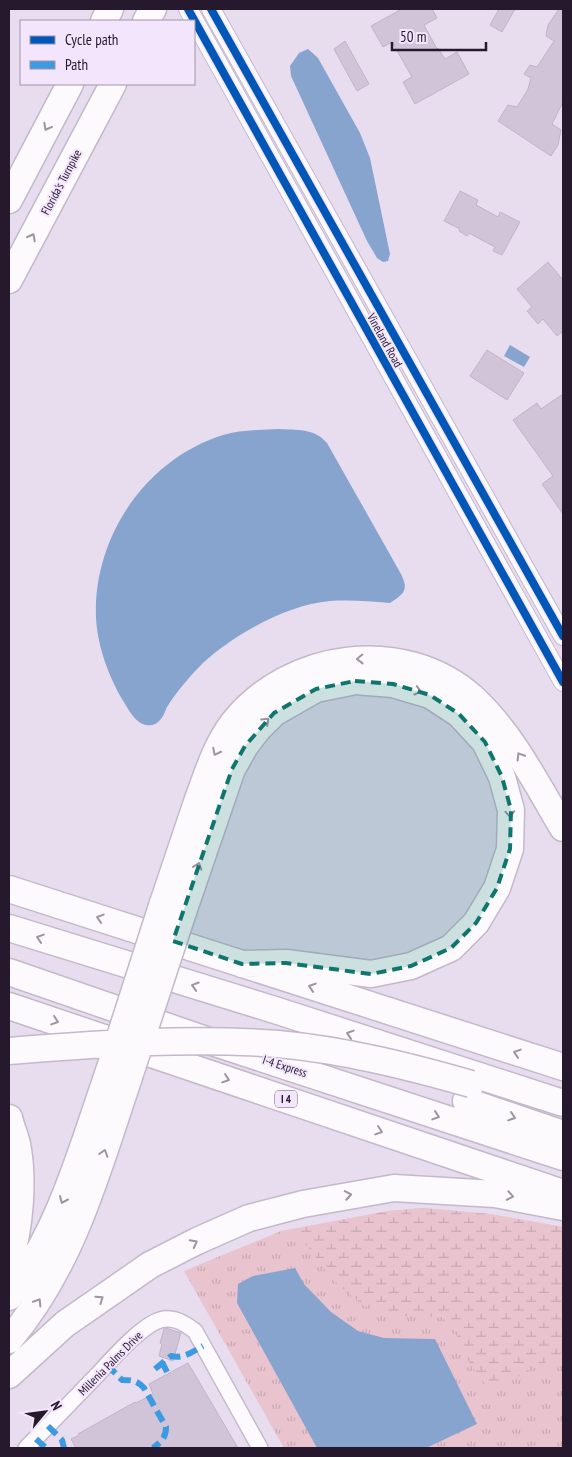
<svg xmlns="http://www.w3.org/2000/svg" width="572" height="1457" viewBox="0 0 572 1457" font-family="'PT Sans Narrow',sans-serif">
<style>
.grass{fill:url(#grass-tufts)}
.wetland{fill:url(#wetland-marsh)}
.water{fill:#87a4cf}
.building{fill:#d1c4d8;stroke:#c0b4c7}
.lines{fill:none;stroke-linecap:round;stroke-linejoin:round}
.minor-casing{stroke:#c4b8cb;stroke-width:18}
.tertiary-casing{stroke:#c4b8cb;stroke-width:20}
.motorway-casing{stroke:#c4b8cb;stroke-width:29}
.minor{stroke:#fcfafd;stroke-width:15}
.tertiary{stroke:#fcfafd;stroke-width:18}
.motorway{stroke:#fcfafd;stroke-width:26}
.motorway-bridge-casing{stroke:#c4b8cb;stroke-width:29;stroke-linecap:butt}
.motorway-bridge{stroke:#fcfafd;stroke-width:26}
.quiet{stroke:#3c9ae1;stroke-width:6;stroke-dasharray:12 6;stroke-linecap:butt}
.cycleway-casing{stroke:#f3e5fc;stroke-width:11}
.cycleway{stroke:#0057b8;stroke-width:8}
.oneway{stroke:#9c949f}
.marked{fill:#0f766e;fill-opacity:0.2;stroke:#0f766e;stroke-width:4;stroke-dasharray:10 6;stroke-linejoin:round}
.labels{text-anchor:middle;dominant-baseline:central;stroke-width:4;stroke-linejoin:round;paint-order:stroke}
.shield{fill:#f3e5fc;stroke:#64566b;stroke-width:1}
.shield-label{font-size:11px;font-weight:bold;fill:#26182d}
.street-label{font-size:12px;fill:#26182d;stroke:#f3e5fc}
</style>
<defs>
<pattern id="grass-tufts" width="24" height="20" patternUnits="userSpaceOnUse" patternTransform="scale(1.25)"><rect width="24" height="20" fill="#e9c4cf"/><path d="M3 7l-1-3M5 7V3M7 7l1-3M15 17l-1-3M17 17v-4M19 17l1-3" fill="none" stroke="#c8a8b2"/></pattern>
<pattern id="wetland-marsh" width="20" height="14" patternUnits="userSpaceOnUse" patternTransform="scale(1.25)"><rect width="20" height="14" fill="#e9c4cf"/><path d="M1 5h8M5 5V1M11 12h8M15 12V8" fill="none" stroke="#c8a8b2"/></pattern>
</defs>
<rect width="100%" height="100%" fill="#e8dcef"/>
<path class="grass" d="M423,1208L490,1214L563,1227V1448H284L184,1271L281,1231L388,1211Z"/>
<path class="wetland" d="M423,1208L490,1214L563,1227V1353L503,1385L485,1384L470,1364L455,1332L442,1317L392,1316L362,1305L332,1279L294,1229L388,1211Z"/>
<path class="water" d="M308,49L318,58L360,133L370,158L390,254L388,261L383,262L377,258L367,241L291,76L290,66L299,53Z
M510,345L530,357L524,367L504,356Z
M279,429C296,430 315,428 327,443L401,574C409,590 404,594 390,603C370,601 350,600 330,601C286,605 235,634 203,663C190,676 177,691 167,707C165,711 164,716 160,720C157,724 152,726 147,725C135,724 128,708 122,699C108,675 97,644 96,617C93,537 146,459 223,435C241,430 260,430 279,429Z
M295,1268L304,1284L331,1312L358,1331L384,1338L435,1339L477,1424L426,1448H317L237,1303L238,1284L253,1276Z"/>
<path class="building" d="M402,9H432L437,18L424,25L437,49L438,48L445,59L457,52L469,74L415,104L403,82L412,77L392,42L383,47L371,26Z
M499,9H515L502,32L490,25Z
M559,9H563V102L552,124L561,130L558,145L551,156L498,121L508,105L517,107L528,89L531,78L524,74L530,65L537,67L554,41L546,36L548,25Z
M345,41L369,84L357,91L334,49Z
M460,191L478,200L476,205L498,217L500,212L520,222L502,255L493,251L495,247L469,233L467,236L459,231L460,229L444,221Z
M548,262L563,280V331L557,336L543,319L538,324L527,311L532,307L517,289Z
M487,350L524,373L507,400L470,376Z
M563,394V514L542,484L553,476L513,420L537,403L541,409Z
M166,1328L181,1333L173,1361L159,1356L162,1344L160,1343L164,1329Z
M188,1363L238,1448H76L71,1439L79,1435L78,1434L135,1402L136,1403L153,1394L149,1384Z"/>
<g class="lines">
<defs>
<path id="minor" d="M26,1448C51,1423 75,1398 99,1373C113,1358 141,1326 160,1320C174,1316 184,1323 195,1331L260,1448"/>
<path id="tertiary" d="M188,9L563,682
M211,9L563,636"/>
<path id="motorway" d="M104,21L110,9
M146,21L153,9
M9,200L70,84
M9,280L113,84
M9,889L563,1067
M162,906C174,871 185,837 197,802C207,775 215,747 233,723C289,652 404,636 473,698C512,734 536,783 563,828
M183,912L232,769L245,746L258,729L274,713L316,689L355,681L393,684L430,695L459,714L485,742L502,777L511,810L510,849L497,888L476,923L451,948L411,966L371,974L286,963L242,964
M9,928L278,1011L563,1103
M9,972L209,1041L563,1157
M9,1006L563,1193
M466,1101L563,1134
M9,1118C11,1127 15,1135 17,1144C24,1180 20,1228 9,1263
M9,1297C60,1232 82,1148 109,1071
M9,1340C73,1265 98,1169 129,1077
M9,1375L65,1324L150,1265L197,1241L249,1218L303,1204L394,1188L495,1194L563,1207"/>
</defs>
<use href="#minor" class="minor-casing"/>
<use href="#tertiary" class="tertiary-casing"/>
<use href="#motorway" class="motorway-casing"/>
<use href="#minor" class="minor"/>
<use href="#tertiary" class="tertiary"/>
<use href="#motorway" class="motorway"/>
<defs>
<path id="motorway-bridge" d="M9,1051C98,1044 189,1037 278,1044C344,1050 408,1066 471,1084
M109,1071L162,906
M129,1077L183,912"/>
</defs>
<use href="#motorway-bridge" class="motorway-bridge-casing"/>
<use href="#motorway-bridge" class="motorway-bridge"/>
<path class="quiet" d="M162,1362L167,1372
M107,1365L122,1380C131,1380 137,1380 144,1388L166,1427C166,1438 161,1442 153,1448
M155,1369L171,1356C183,1359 192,1352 203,1346
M48,1426L62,1440L64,1448
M36,1439L46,1448"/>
<defs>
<path id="cycleway" d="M188,9L563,682
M211,9L563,636"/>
</defs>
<use href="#cycleway" class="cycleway-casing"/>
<use href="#cycleway" class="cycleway"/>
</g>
<defs><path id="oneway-chevron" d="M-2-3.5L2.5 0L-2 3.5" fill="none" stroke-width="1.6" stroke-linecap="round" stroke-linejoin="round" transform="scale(1.25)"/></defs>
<g class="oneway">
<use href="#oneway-chevron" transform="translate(47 127) rotate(118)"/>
<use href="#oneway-chevron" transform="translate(32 237) rotate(-62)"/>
<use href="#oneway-chevron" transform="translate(360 659) rotate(179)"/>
<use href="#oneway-chevron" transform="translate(418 691) rotate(17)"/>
<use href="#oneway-chevron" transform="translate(266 721) rotate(-44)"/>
<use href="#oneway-chevron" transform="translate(216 752) rotate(117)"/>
<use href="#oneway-chevron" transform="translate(520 756) rotate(-122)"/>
<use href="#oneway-chevron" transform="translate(510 814) rotate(86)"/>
<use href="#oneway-chevron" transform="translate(198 866) rotate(-71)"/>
<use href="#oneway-chevron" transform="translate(100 918) rotate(-162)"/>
<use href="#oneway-chevron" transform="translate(40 938) rotate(-162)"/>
<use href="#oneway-chevron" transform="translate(195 986) rotate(-163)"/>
<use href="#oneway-chevron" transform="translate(312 987) rotate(-162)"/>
<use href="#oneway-chevron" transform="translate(55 1021) rotate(19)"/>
<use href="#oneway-chevron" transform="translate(350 1034) rotate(-162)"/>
<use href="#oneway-chevron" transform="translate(517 1053) rotate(-162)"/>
<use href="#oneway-chevron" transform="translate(226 1079) rotate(19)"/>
<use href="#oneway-chevron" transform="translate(436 1116) rotate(18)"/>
<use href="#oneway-chevron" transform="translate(512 1117) rotate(19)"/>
<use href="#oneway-chevron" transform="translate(379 1131) rotate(19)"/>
<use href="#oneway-chevron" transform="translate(104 1153) rotate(-72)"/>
<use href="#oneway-chevron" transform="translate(348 1195) rotate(-10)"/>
<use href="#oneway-chevron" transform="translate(510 1196) rotate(11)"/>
<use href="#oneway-chevron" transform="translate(63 1200) rotate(114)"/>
<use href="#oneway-chevron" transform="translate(194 1243) rotate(-27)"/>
<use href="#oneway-chevron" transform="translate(100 1299) rotate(-35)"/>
<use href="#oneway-chevron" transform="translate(38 1302) rotate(-58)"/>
</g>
<path class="marked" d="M355,681L393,684L430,695L459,714L485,742L502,777L511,810L510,849L497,888L476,923L451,948L411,966L371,974L286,963L242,964L173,941L232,769L245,746L274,713L316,689Z"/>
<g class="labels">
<rect class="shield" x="275" y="1090.5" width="22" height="17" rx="4"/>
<g class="shield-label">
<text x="286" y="1099">I 4</text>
</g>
<g class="street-label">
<text transform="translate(61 182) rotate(-62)">Florida's Turnpike</text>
<text transform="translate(385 340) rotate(61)">Vineland Road</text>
<text transform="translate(285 1066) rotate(18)">I-4 Express</text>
<text transform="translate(110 1363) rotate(-45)">Millenia Palms Drive</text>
</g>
</g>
<rect width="572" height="1457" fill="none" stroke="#26182d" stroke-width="20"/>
<rect x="20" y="20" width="175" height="65" fill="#f3e5fc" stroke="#a193a9"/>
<rect x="30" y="36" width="25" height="8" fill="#0057b8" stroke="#a193a9"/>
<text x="65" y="45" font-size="15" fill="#26182d">Cycle path</text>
<rect x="30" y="61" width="25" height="8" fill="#3c9ae1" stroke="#a193a9"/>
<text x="65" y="70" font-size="15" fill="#26182d">Path</text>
<g transform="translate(45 1412) rotate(61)" stroke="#f3e5fc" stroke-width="4" paint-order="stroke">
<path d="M0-4L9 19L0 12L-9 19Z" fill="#26182d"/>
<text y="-8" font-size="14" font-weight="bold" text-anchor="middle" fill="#26182d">N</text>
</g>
<path d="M392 42v8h94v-8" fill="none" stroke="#26182d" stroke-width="2.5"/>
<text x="400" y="42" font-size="15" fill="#26182d" stroke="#f3e5fc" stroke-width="4" paint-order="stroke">50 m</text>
</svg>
